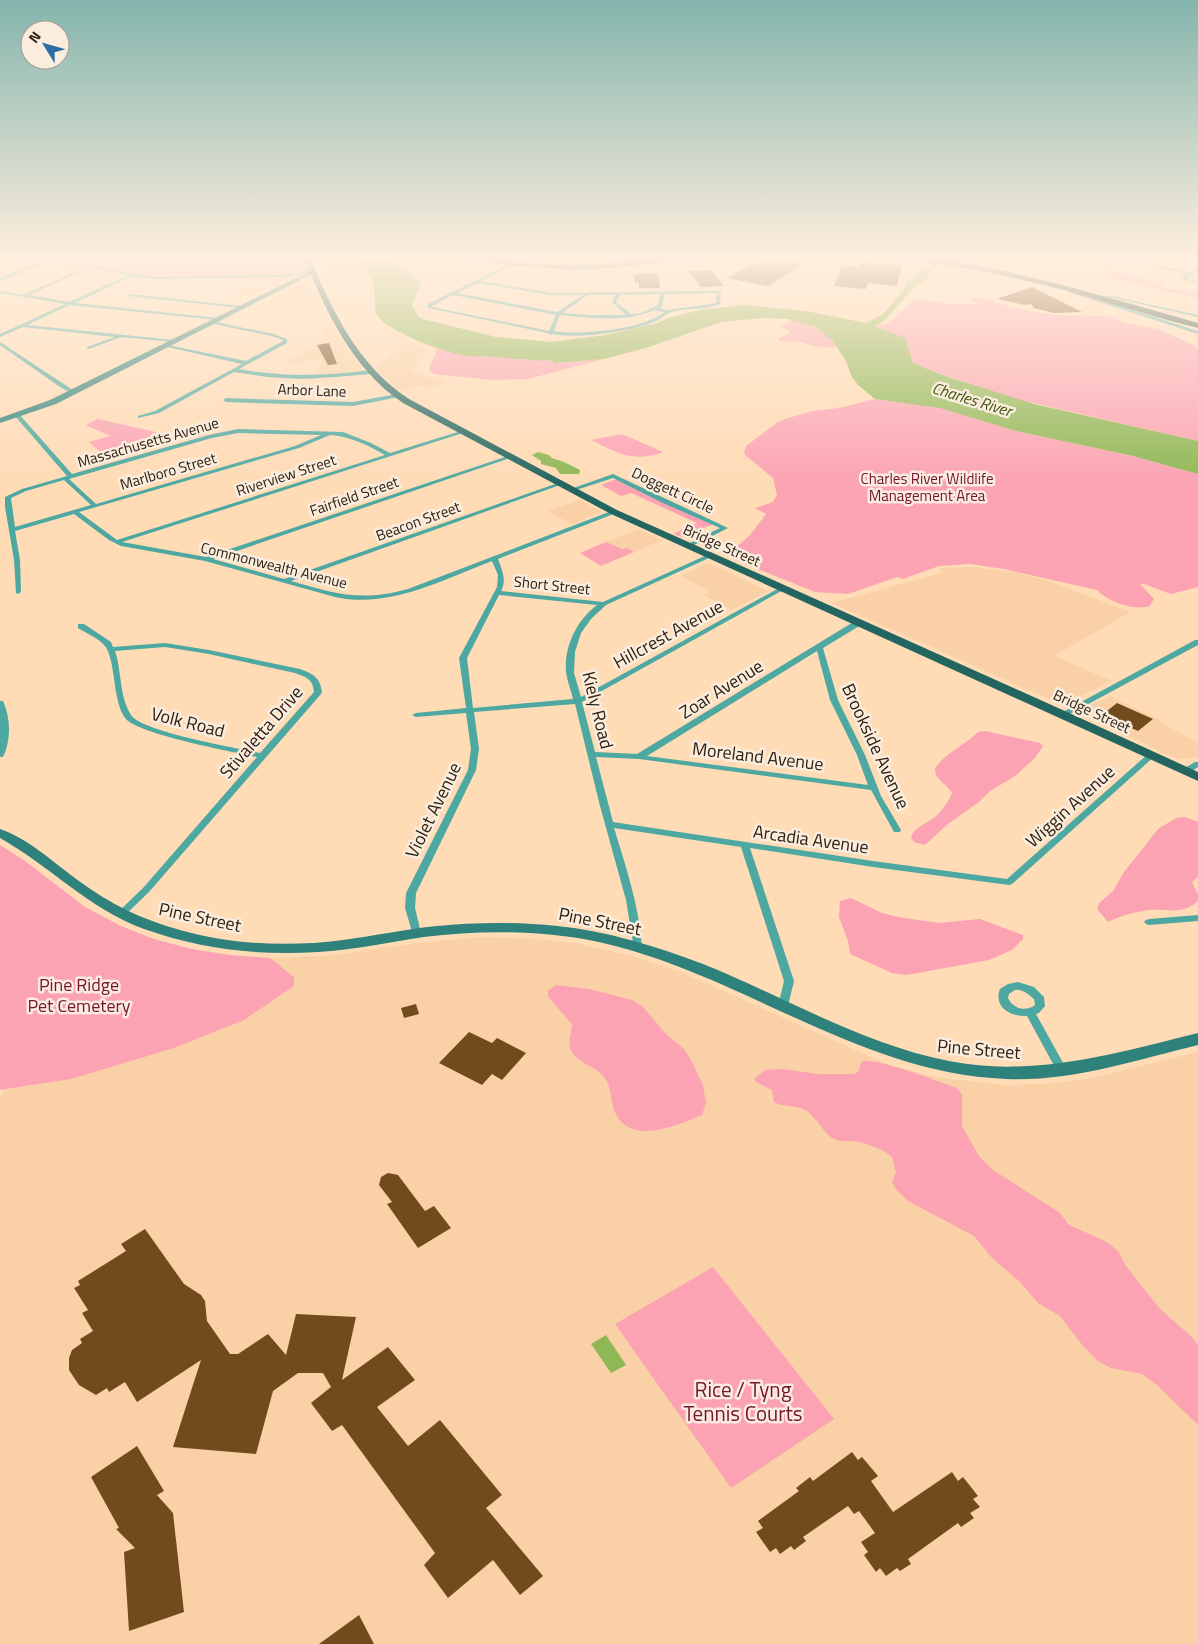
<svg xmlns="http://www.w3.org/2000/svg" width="1198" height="1644" viewBox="0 0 1198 1644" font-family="'Titillium Web',sans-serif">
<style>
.built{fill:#fad1a6}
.green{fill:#fba3b3}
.water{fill:#8fb755}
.building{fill:#724b1d}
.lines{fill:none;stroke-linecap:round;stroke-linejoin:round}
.street{fill:#4da8a1;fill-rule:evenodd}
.secondary{fill:#2f817b;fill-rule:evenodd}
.primary{fill:#236560;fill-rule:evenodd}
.highway{fill:#2a4a47;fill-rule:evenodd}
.labels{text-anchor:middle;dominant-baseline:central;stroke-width:5;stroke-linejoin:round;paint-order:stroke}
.far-street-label{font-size:15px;fill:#2d2012;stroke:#fbedde}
.far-park-label{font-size:15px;fill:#751333;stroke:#fbedde}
.far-water-label{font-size:16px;font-style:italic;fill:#3e5712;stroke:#fbedde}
.street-label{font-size:18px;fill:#2d2012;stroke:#fbedde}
.park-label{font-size:18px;fill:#751333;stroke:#fbedde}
.near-park-label{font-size:21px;fill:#751333;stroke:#fbedde}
</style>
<rect width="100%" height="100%" fill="#ffdbb6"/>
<path class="built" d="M316,259H340L339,261L358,264L365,269L360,270L366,284L330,287Z
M267,278L289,280L254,297L231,293L248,285L264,287Z
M303,283L310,284L320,305L269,310L274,295Z
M332,328L363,370L337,375H316L323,360L282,364L325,338L321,330Z
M408,341L428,351L412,370L424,376L448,382L428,388L420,385L401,391L376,369Z
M580,500L602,512L571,524L548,511Z
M638,529L662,540L634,552L606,542Z
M708,563L768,591L732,610L704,595L710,591L681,576Z
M973,567L1015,572L1051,582L1130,612L1054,656L1112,681L1066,703H1058L832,603L941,573L940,568Z
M1110,696L1162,721L1160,722L1198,743V757L1182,759L1172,757L1081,713L1083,710L1081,709Z
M480,937L536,939L574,943L632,956L688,975L873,1058L895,1067L940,1078L1007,1085L1046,1084L1093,1078L1198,1052V1644H0V1100L4,1090L71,1079L294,977L270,958L327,956L417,943Z"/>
<path class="green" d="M25,255H238L300,260L303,267L299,272L290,274L165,277L84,266Z
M1107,269L1165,283L1159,287L1198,294V298L1097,275Z
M974,298L988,299L1014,308L1053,315L1107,316L1124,323L1159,329L1193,345L1198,349V441L994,394L913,363L905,341L875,325L889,323L916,299L950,304H979L971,299Z
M791,320C807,324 831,331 836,348L813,346L802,342L779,341L778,339L791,332L781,327Z
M436,348L467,356H481L544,361L552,360L555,363L604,359L528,379L493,380L434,374L429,370C430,361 437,358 436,348Z
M875,399L946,408L1016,431L1133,456L1198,474V587L1171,594L1144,584H1140L1154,599L1150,606C1134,611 1108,602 1097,590L1004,569L970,564L939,566L903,579L897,577L848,594L815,592L745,564L733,550L750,535L766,514L755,508L773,502L777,495L773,478L744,454L746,446L778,422L788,418L813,411L839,408Z
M98,419L160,433L104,455L89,442L110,436L86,425Z
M622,434L663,452C634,463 617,453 591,440Z
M617,479L713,524L682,537L673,534L697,523L631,493L621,496L601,485Z
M606,542L623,549L627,548L634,552L601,566L580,553Z
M985,731L1040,743L1043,746L1035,758L1015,776L990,791L979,802L948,824L925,845L914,842L911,838C914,826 927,824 935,817C941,812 949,801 952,793C948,785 936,780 935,771C933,761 971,741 978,732Z
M1185,817L1198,822V877L1192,882L1198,895V901C1181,916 1169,908 1149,910C1135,912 1120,916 1108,922L1097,909L1099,903L1113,891L1124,872L1158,829L1176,818Z
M0,845L25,861L85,907L121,926L154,939L192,949L230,955L270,958L294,977V986L244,1020L174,1048L71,1079L0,1090Z
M851,898L882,913L898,917L939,923L980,919L1023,935V939L1012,950L989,960L907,975L892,973L850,954L848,941L839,917L840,901Z
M556,985L589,989L632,1000L642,1006L667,1035L684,1049L691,1060L703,1085L706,1103L702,1115C676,1126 628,1147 614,1110C610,1099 612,1087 604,1077C595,1065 573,1062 570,1047C568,1041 572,1031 572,1024L548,997V991Z
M862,1061C882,1059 935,1081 957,1088L962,1095V1126L979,1156L993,1170L1060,1213L1069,1225L1107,1242L1118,1251L1126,1266L1160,1309L1191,1336L1198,1345V1425L1157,1385L1142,1374L1111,1368L1098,1361L1083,1346L1060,1316L1038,1303L1020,1282L992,1258L974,1236L908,1201L896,1189L892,1183L896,1172L892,1157C881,1148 866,1143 853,1141C846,1141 840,1142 834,1139C824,1134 817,1118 807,1111C796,1104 784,1108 774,1102L772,1090L756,1082L754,1079L765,1070L782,1069L818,1074H854L858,1072Z
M713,1267L834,1419L731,1488L615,1324Z"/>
<path class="water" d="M238,255L381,256L387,258L421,283L412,305L418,316L423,319L496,337L551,342L606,335L657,323L669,318L698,310L745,305L806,311L866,323L882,315L903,291L906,283L933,263L940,264L928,274L926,280C904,290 893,320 874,326L905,338L913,363L948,377L1034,404L1198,441V474L1133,456L1016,431L940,408L875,399L858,385L852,377L846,361L832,340L815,327L787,319L764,318L721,322L649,347L604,359L554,363L552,360L544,361L481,356C462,361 386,332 377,315C374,310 376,305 375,300C375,286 371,271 358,265C340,255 312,261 291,260C273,259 255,257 238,255Z
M538,452L549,455L552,458L564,462L580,470L579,474H560L556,468L541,464V461L532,455Z
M606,1335L626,1365L611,1373L591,1344Z"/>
<path class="building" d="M774,262L806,263L768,286L727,278L751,264Z
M861,262L902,265L897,286L868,283L866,289L834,286L842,265L859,267Z
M711,270L724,286L701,287L689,271Z
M658,273L660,288H639V283H635L633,274Z
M1032,287L1082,312L1054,313L1034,308L1031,304L1025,305L997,299Z
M329,343L337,364L328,365L317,345Z
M1117,703L1153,719L1138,731L1102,715Z
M416,1004L419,1014L404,1018L401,1008Z
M469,1032L492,1043L497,1038L526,1053L502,1080L492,1074L482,1085L439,1063Z
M388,1173L398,1175L425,1211L434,1206L451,1228L418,1248L387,1204L392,1202L379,1185L381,1177Z
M145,1229L184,1284L201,1295L205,1301L207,1321L230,1354H238L268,1334L286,1355L296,1314L356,1317L342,1380L388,1347L415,1380L377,1407L408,1446L440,1420L502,1495L486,1508L543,1576L520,1595L493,1560L448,1598L424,1565L435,1553L342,1425L332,1431L311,1403L331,1387L323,1373H298L273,1391L256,1454L173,1447L201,1360L137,1402L125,1382L109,1392L107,1388L96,1395L79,1385L69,1370V1358L72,1350L82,1343L80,1339L93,1331L82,1313L88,1310L74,1288L80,1285L78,1281L126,1251L121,1244Z
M137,1446L164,1491L157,1495L173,1513L184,1612L129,1631L124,1552L135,1548L116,1529L119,1528L91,1477Z
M852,1452L858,1460L862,1457L878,1476L871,1481L893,1512L952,1472L958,1481L963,1477L978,1496L973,1499L980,1507L970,1513L974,1518L961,1527L958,1523L908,1559L911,1564L900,1571L897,1568L886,1576L880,1568L876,1572L864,1555L868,1552L861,1542L875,1533L859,1511L854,1514L848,1506L803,1537L806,1541L794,1550L791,1546L780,1554L776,1548L770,1552L756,1532L763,1528L758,1521L799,1491L796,1488L810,1477L813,1481Z
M359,1615L374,1644H319Z"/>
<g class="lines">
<path class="street" d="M2,255H7L0,258V256Z
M11,255H20L156,277L280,275L297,273L311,268L313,269L300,275L280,277L156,279L133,276L75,303L219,318V320H217L70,305L27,325L174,340L176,341L174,342L121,337L89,349L87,348V347L115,337L23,327L0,337V334L65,304L0,293V291L23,295L84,268L48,262L0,281V278L42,261ZM89,268L128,275L69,302L29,295Z
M1104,255H1111L1190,272L1198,268V271L1187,278L1198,281V283L1181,279V277L1187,274Z
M509,263L511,265L482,281L550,293L719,291L721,292L720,304C706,311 687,307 671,312C666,314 659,321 651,323C626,332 579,339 552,334L550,335L548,333L428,308V304L495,271ZM478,283L550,295H583L557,312L457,293ZM717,293L716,303L668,310L659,308L662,306L665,294ZM660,294L658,305L641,313L631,314L616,302L620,295ZM453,295L556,315L549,331L432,307V306ZM588,295H615L612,302L626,315H590L562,313ZM654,310L664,312C646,329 578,336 554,331L560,315C592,318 625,323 654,310Z
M1070,290L1198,331V334L1068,292Z
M130,294L241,306L243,307L241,308L128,296Z
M1107,295L1198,315V317L1109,297H1107Z
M211,321L273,334L287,339V343L239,369C283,377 327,376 371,370L374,372L371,374L336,377L302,379L267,377L234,372L159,413L138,418V416L155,411L242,364L163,346V344L246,361L283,341V340L272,336L209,323V322Z
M0,342L76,392L71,393L60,387L0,345Z
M397,394L400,396L399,397L353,406L226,402L223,400L226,398L353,402Z
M15,414H19L72,474L209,435L238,429L343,432L371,443L390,453L461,431L466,432L122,542L206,557L508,456L513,457L213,559L284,579L558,483L563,484L291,581C336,594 361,602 408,589L614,510L617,512L616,513L498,559C502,570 507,580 501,591L603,602L707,555H711V557L606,605L591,619L581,633L575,652L574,673L581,697L781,587H785V589L582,702L595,752L637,754L855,621H861V625L823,648L838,700L865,755L881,796L901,830L900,832H894L871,790L639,759L596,757L613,822L873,861L1007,879L1149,753H1152L1156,755L1012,884L1009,885L873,867L750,848L794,981L788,1006L787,1009L783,1010L779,1009L778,1006L784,981L741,847L614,828C626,867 639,905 642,947L640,949H634L626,900L600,806L575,704L474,712L479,749L476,770L416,893L415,908L421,933L419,935H413L405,908L406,893L468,770L471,749L466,713L416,717L412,715L416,713L466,708L459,658L497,587L498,575L492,561C442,580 389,609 335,597L205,561L121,546L109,540L74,514L15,531L20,560L21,592L18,594L16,593L14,560L5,507V497L22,489L67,476L15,416ZM238,433L321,435L295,446L96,504L69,479L212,438ZM330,435C350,436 367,445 385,455L117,540L79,512L299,448ZM64,480L91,505L15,527L11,498L26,491ZM499,595L597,605C577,620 564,646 566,672C567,681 571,690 573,699L473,708L467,658ZM817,651L830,700L857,755L868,785L647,756Z
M613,474L728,528L688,548L686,547V545L720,528L663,503L613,478L573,491L568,490Z
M78,624H84L111,642L113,647L165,643L209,650L300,669C313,674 320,677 322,692L321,694L149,892L124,916H118L116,914L118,912L143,888L257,757C233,752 137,734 125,718C112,700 116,657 104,645C98,638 86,633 78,628ZM165,647L209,654L295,673C306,677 313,679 314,692L260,753C237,748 142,732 131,715C119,696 122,671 115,651Z
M1195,640H1198V645L1066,716H1063L1059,714Z
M0,701H3C11,718 11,741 3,757H0Z
M1195,762H1198V767L1189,773H1183L1182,771L1183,769Z
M1198,915V921L1149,925L1146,924L1144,922L1146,920L1149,919Z
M1018,982L1034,987L1044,997L1045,1006L1039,1013L1036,1014L1067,1070L1066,1073L1062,1074L1058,1073L1027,1016C1011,1017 993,1007 1000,989L1008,984ZM1015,990C1022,989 1028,994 1034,999L1035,1005C1026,1012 1013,1009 1008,998L1009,994Z"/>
<path class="secondary" d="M312,270L314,273L56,404L0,423V418L50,400Z
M0,829C29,839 54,863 79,881C110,904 143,920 180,930C233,945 289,947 343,940C375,936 405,929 437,926C477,922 517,922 557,926C607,931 656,946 703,964C785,997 862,1044 949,1061C1034,1078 1117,1053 1198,1033V1045C1136,1060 1070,1082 1006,1079C856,1073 738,971 594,941C540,930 480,930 424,937C389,942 354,950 318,952C259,956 200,949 144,929C89,909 50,866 0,838Z"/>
<path class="primary" d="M303,255H309C331,309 358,366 409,399L617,510L1067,712L1198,772V781L611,514L403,403C352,369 325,310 303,255Z"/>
<path class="highway" d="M449,255C468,254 487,258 506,261C529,263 552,265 575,265C620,265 666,253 712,255L708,257L622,267L576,270L506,265Z
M883,255C917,253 952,261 985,267C1057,282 1127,303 1198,323V328C1146,315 1096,298 1044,285C992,272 940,263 887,257Z"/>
</g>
<linearGradient id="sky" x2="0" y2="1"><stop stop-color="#84b5ad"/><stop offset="0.53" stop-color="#ffefde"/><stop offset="1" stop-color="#ffefde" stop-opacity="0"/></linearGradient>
<rect width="1198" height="485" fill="url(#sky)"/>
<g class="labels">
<g class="far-street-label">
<text transform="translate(312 390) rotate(2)">Arbor Lane</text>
<text transform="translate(148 442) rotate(-16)">Massachusetts Avenue</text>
<text transform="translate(168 471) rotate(-16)">Marlboro Street</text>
<text transform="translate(286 475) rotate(-18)">Riverview Street</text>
<text transform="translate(673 490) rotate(25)">Doggett Circle</text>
<text transform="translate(354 496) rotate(-19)">Fairfield Street</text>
<text transform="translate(418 521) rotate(-20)">Beacon Street</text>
<text transform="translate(722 545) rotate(24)">Bridge Street</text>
<text transform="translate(274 565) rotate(14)">Commonwealth Avenue</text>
<text transform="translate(552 585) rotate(6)">Short Street</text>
<text transform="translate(1092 711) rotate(25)">Bridge Street</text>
</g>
<g class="far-park-label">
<text x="927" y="478">Charles River Wildlife<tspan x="927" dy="17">Management Area</tspan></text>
</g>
<g class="far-water-label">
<text transform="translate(972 399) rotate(17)">Charles River</text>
</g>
<g class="street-label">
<text transform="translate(668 634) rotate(-29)">Hillcrest Avenue</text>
<text transform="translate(721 689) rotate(-32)">Zoar Avenue</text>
<text transform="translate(598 710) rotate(76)">Kiely Road</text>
<text transform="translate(188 722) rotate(14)">Volk Road</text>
<text transform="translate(261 732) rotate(-49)">Stivaletta Drive</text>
<text transform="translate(876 746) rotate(65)">Brookside Avenue</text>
<text transform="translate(758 756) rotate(7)">Moreland Avenue</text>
<text transform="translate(1070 806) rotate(-42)">Wiggin Avenue</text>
<text transform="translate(433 810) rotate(-64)">Violet Avenue</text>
<text transform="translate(811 839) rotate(8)">Arcadia Avenue</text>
<text transform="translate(200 917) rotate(12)">Pine Street</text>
<text transform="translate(600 921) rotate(11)">Pine Street</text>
<text transform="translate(979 1049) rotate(5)">Pine Street</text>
</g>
<g class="park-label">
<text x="79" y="984">Pine Ridge<tspan x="79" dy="21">Pet Cemetery</tspan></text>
</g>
<g class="near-park-label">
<text x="743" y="1389">Rice / Tyng<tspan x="743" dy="24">Tennis Courts</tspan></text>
</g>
</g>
<g transform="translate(45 45) rotate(307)"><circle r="24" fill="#fbedde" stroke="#a99b8c"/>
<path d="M0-4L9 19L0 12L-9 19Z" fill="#2d6ca2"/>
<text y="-8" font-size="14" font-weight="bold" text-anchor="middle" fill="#2d2012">N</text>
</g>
</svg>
